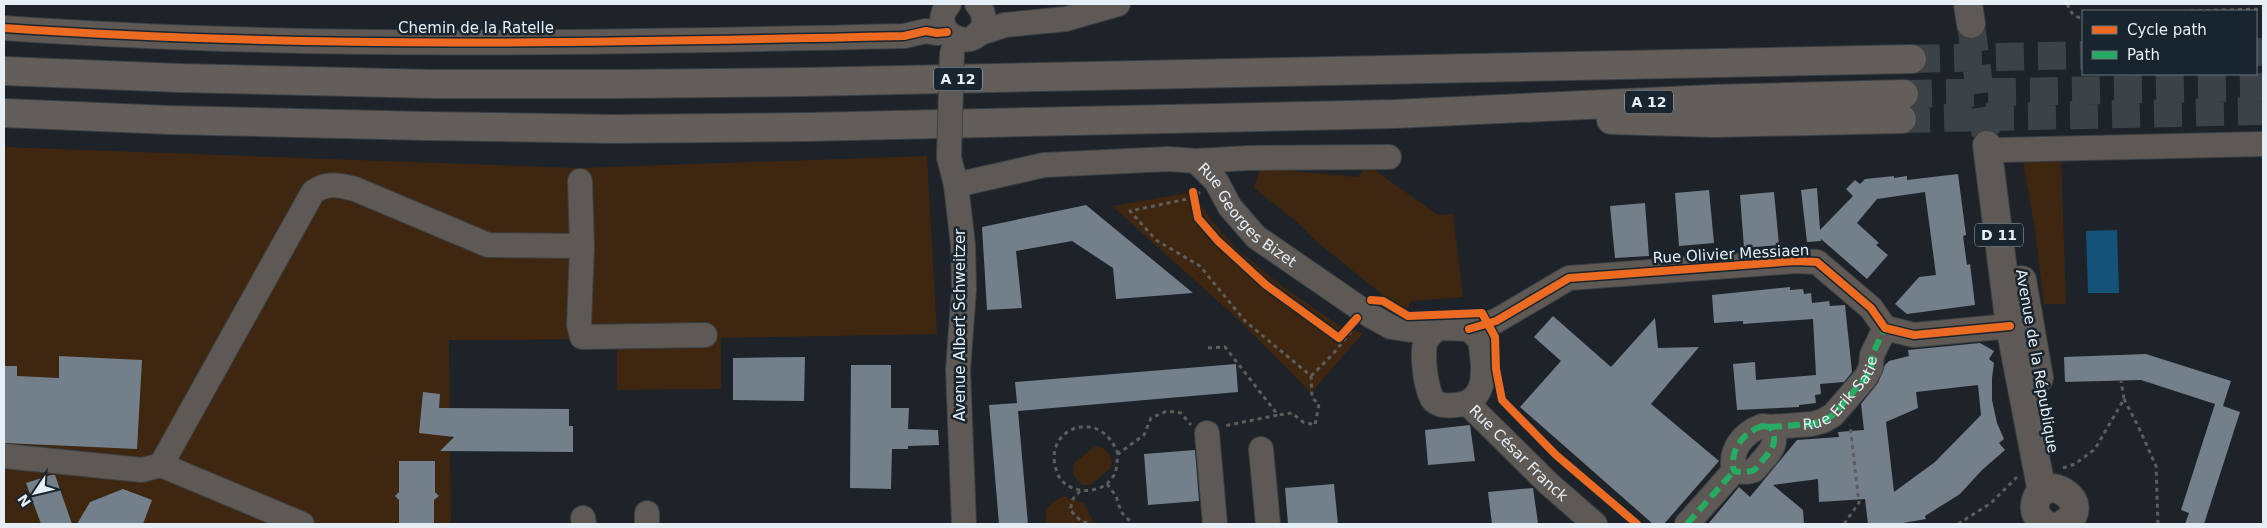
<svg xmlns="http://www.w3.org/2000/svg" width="2267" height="528" viewBox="0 0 2267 528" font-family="'DejaVu Sans',sans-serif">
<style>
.green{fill:#3e2610}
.water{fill:#15527a}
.building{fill:#737f8a;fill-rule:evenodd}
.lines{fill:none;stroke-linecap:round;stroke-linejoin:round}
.major-tunnel{stroke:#3b4248;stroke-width:28;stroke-dasharray:28 14;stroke-linecap:butt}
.highway-tunnel{stroke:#3b4248;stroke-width:28;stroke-dasharray:28 14;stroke-linecap:butt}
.minor-casing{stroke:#3a4045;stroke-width:26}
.major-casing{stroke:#3a4045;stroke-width:30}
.highway-casing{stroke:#3a4045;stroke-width:30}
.path{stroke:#5e5d5b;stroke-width:3;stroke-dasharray:4 4;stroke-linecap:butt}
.minor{stroke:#5e5954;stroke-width:24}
.major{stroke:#5e5955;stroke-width:28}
.highway{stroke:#645e5a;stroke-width:28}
.minor-bridge-casing{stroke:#3a4045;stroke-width:26;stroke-linecap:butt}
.minor-bridge{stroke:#5e5954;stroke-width:24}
.quiet{stroke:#26ab63;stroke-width:6;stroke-dasharray:12 6;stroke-linecap:butt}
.cycleway-casing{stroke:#18242e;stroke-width:11}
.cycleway{stroke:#ed6a23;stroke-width:8}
.labels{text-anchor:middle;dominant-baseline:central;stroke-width:5;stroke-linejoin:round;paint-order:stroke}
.shield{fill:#18242e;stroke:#a9b2ba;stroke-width:1}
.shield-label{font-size:14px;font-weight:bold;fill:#e7eff6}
.street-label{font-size:15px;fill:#e7eff6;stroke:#18242e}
</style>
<rect width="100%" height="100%" fill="#1d2329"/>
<path class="green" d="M4,147L578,168L927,156L937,334L721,338V389L617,390V339L449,340L451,524H4Z
M2061,154L2066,304H2044L2035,231L2022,155Z
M1369,166L1438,215L1453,214L1463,297L1412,301L1405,313L1317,242L1296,221L1254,188L1260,168L1357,177Z
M1193,192L1212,221L1238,250L1283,287L1340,326L1363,333L1311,393L1240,321L1112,206Z
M1099,446C1109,451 1113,457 1111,468L1090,485H1082L1073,474L1074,463L1094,447Z
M1063,496L1084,503L1094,524H1046V510L1053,502Z"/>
<path class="water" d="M2117,230L2119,293H2088L2086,231Z"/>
<path class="building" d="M1958,174L1966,235L1963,236L1967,265L1970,264L1975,305L1907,314L1895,304L1919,277L1936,275L1925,192L1877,199L1857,223L1879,243L1876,245L1888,255L1867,279L1821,239V241L1807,242L1801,190L1817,188L1820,230L1853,196L1846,189L1855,180L1860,184L1865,179L1894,176V178L1907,176V180Z
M1709,190L1714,243L1679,246L1675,193Z
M1774,192L1779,245L1744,248L1740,195Z
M1645,203L1649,256L1615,258L1610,206Z
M1086,205L1193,293L1116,299L1113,268L1072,241L1016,251L1022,308L987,310L982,227Z
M1790,287V290L1803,289L1804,294L1811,293L1812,303L1829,301L1830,306L1845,305L1852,372L1844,382L1820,384L1821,394L1815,395L1816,403L1799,405V407L1737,410L1733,364L1755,362L1756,380L1816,375L1813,319L1743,324V321L1714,323L1712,295Z
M1553,316L1611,367L1655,318L1658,348L1699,347L1651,404L1719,461L1664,524H1653L1520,407L1561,361L1534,337Z
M1980,343L1994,351L1989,359L1994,363L1992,378V400L1997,423L2004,439L1999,443L2005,450L1982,470L1960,494L1925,516L1926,519L1897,524H1868L1865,499L1819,502L1818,479L1773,485L1803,510L1804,524H1708L1739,487L1750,497L1797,440L1839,437L1838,432L1864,430L1861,404L1878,383L1885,365L1889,361L1909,356L1908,350ZM1978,385L1981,415L1935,462L1894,492L1886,422L1918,408L1916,392Z
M2146,354L2231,381L2223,406L2240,412L2204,524H2185L2189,513L2181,510L2215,404L2141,380L2065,382L2064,357Z
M59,356L142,360L137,449L4,443V366H17V376L59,378Z
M805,357L804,401L733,400V358Z
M1236,364L1238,392L1018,411L1028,524H999L989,405L1017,403L1015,382Z
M851,365H891V408H909L908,429L938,430L939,445L908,446V449H892L891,489L850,488Z
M423,392L440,394L439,408L569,409V426H573V452L440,451L454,437L419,433Z
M1470,425L1475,461L1428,465L1425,430Z
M1195,450L1199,501L1148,505L1144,454Z
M399,461H435V492L439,496L434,500V524H399V500L395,496L399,492Z
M51,475H55L72,524H41L26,483Z
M1334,484L1338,524H1288L1285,488Z
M1533,488L1538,523L1492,524L1488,492Z
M123,489L152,500L143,524H77L90,502Z"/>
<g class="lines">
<path class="major-tunnel" d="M1971,24L1987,145"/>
<path class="highway-tunnel" d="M2256,52H2263
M1912,59L2083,55
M1904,94L2263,87
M1902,119L2263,111"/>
<defs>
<g id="minor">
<path d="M949,4C925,31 973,56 983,26C985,17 983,10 977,4"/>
<path d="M4,28C303,49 604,43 904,36L926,31L937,33L947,32"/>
<path d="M977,34L1005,25L1066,19L1118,4"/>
<path d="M2001,150L2263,144"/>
<path d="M949,157L956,185L963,245L964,289L958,370L964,524"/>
<path d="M1196,161L1249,158L1389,157"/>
<path d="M580,181L582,246L579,325L582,337L705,335"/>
<path id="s1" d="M956,185L1044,165L1168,159L1196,161L1216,181L1230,207L1256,237L1371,316L1391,327L1432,333"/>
<path d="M1439,328L1469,329L1480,340C1484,364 1490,402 1456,405C1449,406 1440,406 1434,401C1426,393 1421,352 1426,341C1429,335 1433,332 1439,328Z"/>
<path d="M1469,329L1496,321L1569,278L1796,261L1817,262L1871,308L1885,328L1914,335L2010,326"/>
<path id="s2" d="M1467,403L1549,484L1595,524"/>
<path d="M1762,426L1770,427C1779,441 1772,450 1762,461C1759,464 1757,468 1754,470C1747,473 1740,472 1734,471C1729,450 1743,433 1762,426Z"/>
<path d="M1770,427L1812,424L1823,421L1833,415L1866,377L1871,367L1872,355L1885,328"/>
<path d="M1207,433L1215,524"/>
<path d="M1261,449L1268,524"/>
<path d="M4,456L142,470L161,465L302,524"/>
<path d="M161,465L313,192C327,182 339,185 355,189L488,245L582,246"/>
<path d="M647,513V524"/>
<path d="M583,518L584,524"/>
<path d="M1687,524L1734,471"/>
</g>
<path id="major" d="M1968,4L1971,24
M1987,145L2010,326L2042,492
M2022,280L2039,378
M2045,524C2039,520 2034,513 2035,505C2040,466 2099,504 2063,524"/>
<path id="highway" d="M4,71L180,78L434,84H618L805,82L1912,59
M4,113L169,120L426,126L613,129L807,127L1394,114L1712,99L1904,94
M1611,120L1714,123L1902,119"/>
</defs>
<use href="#minor" class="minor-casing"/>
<use href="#major" class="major-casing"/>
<use href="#highway" class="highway-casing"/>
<path class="path" d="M2067,4L2073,15L2083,19
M2190,11L2263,9
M1200,192L1192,198L1130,211L1156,240L1200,266L1245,321L1311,376L1312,398L1319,404L1315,425L1303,422L1292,413L1278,415
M1208,348L1225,347L1278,415L1224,426
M1311,376L1333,354L1354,328
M2124,399L2139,428L2156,466L2158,524
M1118,454C1100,405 1043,429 1056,469C1058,478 1064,485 1073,488C1088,494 1108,489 1115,473C1117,468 1117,460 1118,454L1144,435L1151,418L1167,411L1181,413L1191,425
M2063,468L2075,464L2095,449L2124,399L2121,381
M1107,484L1116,496L1121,512L1133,524
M1080,491L1073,499L1070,510L1081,521L1091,524
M1844,524L1859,503L1850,425
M1958,524L1991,503L2017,477"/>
<use href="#minor" class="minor"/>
<use href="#major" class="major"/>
<use href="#highway" class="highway"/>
<defs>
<path id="minor-bridge" d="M949,157L952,52"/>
</defs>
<use href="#minor-bridge" class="minor-bridge-casing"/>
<use href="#minor-bridge" class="minor-bridge"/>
<g class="quiet">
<path d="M1762,426L1770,427C1779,441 1772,450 1762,461C1759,464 1757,468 1754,470C1747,473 1740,472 1734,471C1729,450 1743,433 1762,426Z"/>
<path id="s3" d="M1770,427L1812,424L1823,421L1833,415L1866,377L1871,367L1872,355L1885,328"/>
<path d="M1687,524L1734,471"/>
</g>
<defs>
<path id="cycleway" d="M4,28C303,49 604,43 904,36L926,31L937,33L947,32
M1193,192L1198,218L1218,241L1266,285L1339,338L1357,318
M1371,300L1383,301L1408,316L1482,313L1495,337L1496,369L1502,400L1556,455L1637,524
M1469,329L1496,321L1569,278L1796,261L1817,262L1871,308L1885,328L1914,335L2010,326"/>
</defs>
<use href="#cycleway" class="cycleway-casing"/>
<use href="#cycleway" class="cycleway"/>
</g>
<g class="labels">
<g class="shield">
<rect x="934" y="67.5" width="48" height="23" rx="4"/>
<rect x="1625" y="90.5" width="48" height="23" rx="4"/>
<rect x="1975" y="223.5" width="48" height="23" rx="4"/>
</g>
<g class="shield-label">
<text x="958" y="79">A 12</text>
<text x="1649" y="102">A 12</text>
<text x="1999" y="235">D 11</text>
</g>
<g class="street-label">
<text x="476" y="28">Chemin de la Ratelle</text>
<text stroke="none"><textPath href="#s1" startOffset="318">Rue Georges Bizet</textPath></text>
<text transform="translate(1731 254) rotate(-3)">Rue Olivier Messiaen</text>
<text transform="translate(960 325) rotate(-90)">Avenue Albert Schweitzer</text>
<text transform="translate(2037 361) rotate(80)">Avenue de la République</text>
<text stroke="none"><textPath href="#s3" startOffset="85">Rue Erik Satie</textPath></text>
<text stroke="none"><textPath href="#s2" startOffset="72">Rue César Franck</textPath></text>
</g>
</g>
<rect width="2267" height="528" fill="none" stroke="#e7eff6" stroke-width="10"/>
<rect x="2082" y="10" width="175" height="65" fill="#18242e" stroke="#6b757e"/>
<rect x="2092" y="26" width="25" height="8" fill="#ed6a23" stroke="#6b757e"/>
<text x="2127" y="35" font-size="15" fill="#e7eff6">Cycle path</text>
<rect x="2092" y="51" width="25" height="8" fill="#26ab63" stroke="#6b757e"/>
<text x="2127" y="60" font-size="15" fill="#e7eff6">Path</text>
<g transform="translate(35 493) rotate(235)" stroke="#18242e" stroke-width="4" paint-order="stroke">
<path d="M0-4L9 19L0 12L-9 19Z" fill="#e7eff6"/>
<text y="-8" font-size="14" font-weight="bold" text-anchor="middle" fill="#e7eff6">N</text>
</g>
</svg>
